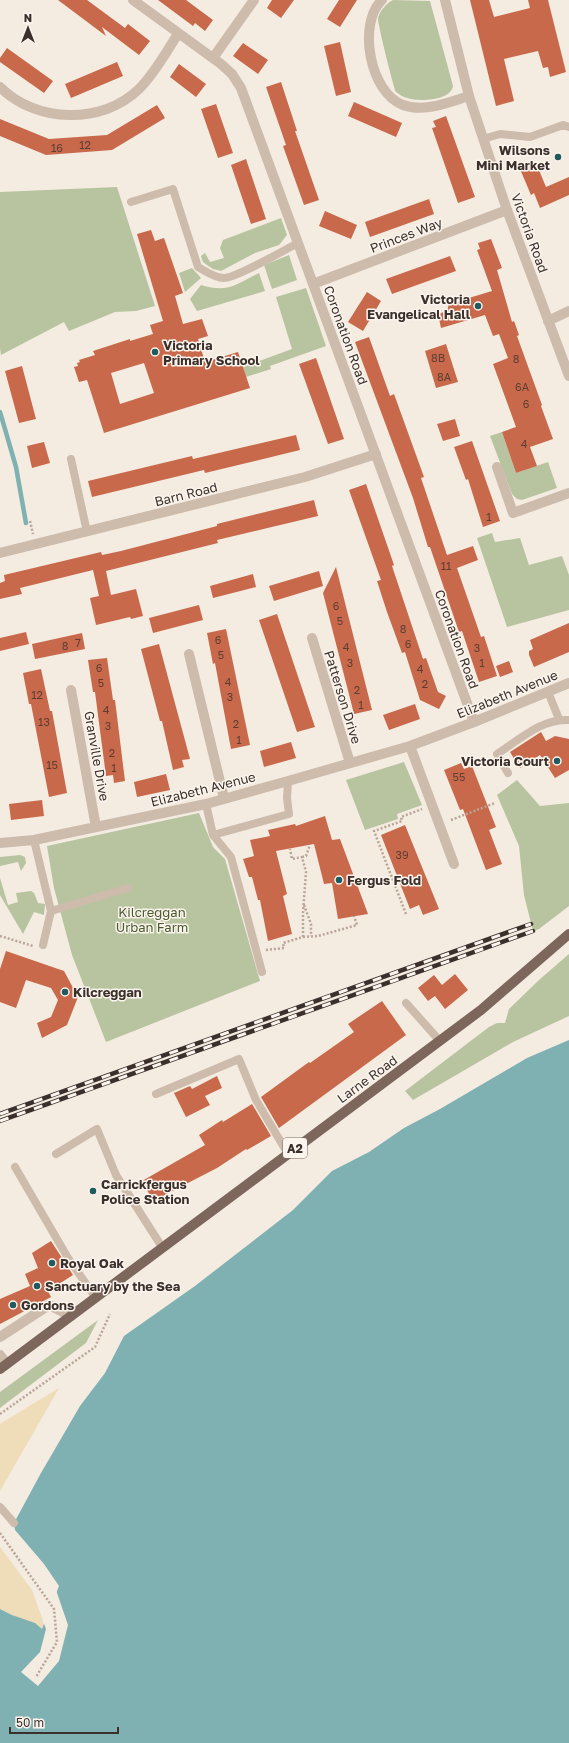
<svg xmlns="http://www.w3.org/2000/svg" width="569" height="1743" viewBox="0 0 569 1743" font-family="'Golos Text',sans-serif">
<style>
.green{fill:#b8c4a0}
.sand{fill:#efdcb8}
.water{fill:#7fb0b2}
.pier{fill:#f4ebe1}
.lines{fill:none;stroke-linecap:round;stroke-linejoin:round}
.stream{stroke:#7fb0b2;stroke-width:4.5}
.building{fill:#c8694b;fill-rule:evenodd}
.path{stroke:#b9a596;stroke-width:2.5;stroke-dasharray:2 2;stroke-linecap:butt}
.service{stroke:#cdbbac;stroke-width:8}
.minor{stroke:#cdbbac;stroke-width:10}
.tertiary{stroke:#cdbbac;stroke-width:10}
.primary{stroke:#7d675c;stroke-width:10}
.rail-casing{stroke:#3b302b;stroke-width:4.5}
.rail{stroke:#fbf5ee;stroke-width:3;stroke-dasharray:9;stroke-linecap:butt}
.poi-dot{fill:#1f5a5e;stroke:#fbf5ee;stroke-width:1.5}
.labels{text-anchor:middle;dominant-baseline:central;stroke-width:3;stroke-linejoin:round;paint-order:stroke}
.number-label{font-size:11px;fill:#5e3e33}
.shield{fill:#fbf5ee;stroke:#756b66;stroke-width:1}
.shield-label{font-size:12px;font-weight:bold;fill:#3b302b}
.poi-label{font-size:13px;font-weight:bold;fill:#3b302b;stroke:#fbf5ee;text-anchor:start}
.street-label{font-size:13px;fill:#3b302b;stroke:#fbf5ee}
.park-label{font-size:13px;fill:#4a5a2e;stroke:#fbf5ee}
</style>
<rect width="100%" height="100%" fill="#f4ebe1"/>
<path class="green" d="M393,0L430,1L453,86C451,101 418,102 407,98C403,97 400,95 396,92C393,85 378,25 378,19C379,11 387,3 393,0Z
M117,187L155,306L136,311L115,312L69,331L64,322L1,355L0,348V192Z
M281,218L287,235L279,245L255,253L221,271L213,269L207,265L203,262L201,256L205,253L210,262L224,258L220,248L223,240Z
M289,255L297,280L272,289L264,265Z
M192,268L201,278L185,292L179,273Z
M259,273L265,291L197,311L190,299L201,285C228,293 235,285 259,273Z
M306,288L326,346L270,366L271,369L246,377L243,367L292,349L276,297Z
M502,432L516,473L548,462L557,488L522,500L517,499L512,494L490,436Z
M492,533L495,542L520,538L529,565L562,556L569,575V610L507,627L477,538Z
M404,762L422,805L397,814L398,819L365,830L346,780Z
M517,780L540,806L569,803V906L539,929L533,931L524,895L519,846L497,795Z
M199,813L213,847L225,859L260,981L106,1042L72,955L54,888L47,846Z
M20,855L25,857L26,863L21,871L18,862L0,866V857Z
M0,878L8,905L18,902L16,893L31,891L34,893L38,903L45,904L44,915L34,912L23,934L0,895Z
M569,954V1016L513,1042L413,1100L405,1091L489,1027L497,1023H505L509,1009L539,980Z
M98,1320L86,1343L0,1408V1392Z"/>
<path class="sand" d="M59,1388L0,1491V1424Z
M0,1547L32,1590L44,1624L42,1629L0,1609Z"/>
<path class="water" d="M569,1040V1743H0V1609L12,1615L35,1623L42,1629L59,1586L44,1564L15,1530L14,1523L41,1473L80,1406L105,1373L124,1336L195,1286L293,1210L332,1171L369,1152L404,1128L440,1109L527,1058Z"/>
<path class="pier" d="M56,1590L68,1625L59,1661L38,1686L21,1672L40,1652L46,1629L43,1621Z"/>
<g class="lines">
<path class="stream" d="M0,412L16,467L26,523"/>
</g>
<path class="building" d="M58,0H87L125,28L128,24L150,41L139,55L102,27L106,36Z
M158,0H186L213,20L205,31L195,23L193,26Z
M272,0H294L281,18L267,8Z
M339,0H357L340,27L327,19Z
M470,0H489L494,17L530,8L528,0H548L566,72L550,77L548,67L543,68L538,51L504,59L514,101L496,106Z
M340,42L351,92L336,96L324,46Z
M243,43L268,60L258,74L233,56Z
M7,48L53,81L44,93L0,62V58Z
M117,62L123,76L71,98L65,84Z
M179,64L206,84L196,97L170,77Z
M281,82L297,131H295L319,200L304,205L283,146L286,145L266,87Z
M354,102L402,123L396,137L348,116Z
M216,104L233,153L218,158L201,109Z
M157,105L165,118L112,150L46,155L0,136V119L49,139L107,135Z
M446,116L475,197L458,203L432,128L436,127L433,121Z
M246,159L266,219L251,224L231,165Z
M536,163L546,187L569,177V195L540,208L534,193L531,195L520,169Z
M429,199L434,214L370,237L365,222Z
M325,211L357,225L351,239L319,226Z
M151,230L155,241L164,238L183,293L175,296L183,324L202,319L208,336L198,339L205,362L238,352L250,388L104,433L87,380L79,382L74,367L78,366L77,363L80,362L79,360L95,355L93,351L130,339V341L153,334L150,325L163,321L137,234ZM144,363L154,393L120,404L111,373Z
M491,239L502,268L497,270L512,322L514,321L519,335L517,336L542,405L541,406L553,439L530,447L537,466L516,473L502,432L516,427L493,364L508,358L499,334L493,336L485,315L441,328L438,314L447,311L449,304L492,291L477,250L480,249L478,243Z
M450,256L456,271L392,294L386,279Z
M367,292L381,301L363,331L348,322Z
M369,337L390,396L394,394L424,477L421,478L447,555L473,546L478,560L457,568L481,637L484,636L497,676L479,682L462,631L459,632L430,547H428L413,498L355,342Z
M446,344L458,382L436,388L425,351Z
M316,358L344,439L328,444L299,364Z
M22,366L36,419L19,423L5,371Z
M455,419L460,436L443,441L437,424Z
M296,435L300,450L205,473L204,470L92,497L88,481L192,456L193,459Z
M472,441L500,521L483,527L468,479L466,480L454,447Z
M44,442L50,463L32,468L27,446Z
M366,484L394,565L392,566L423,659L426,658L438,692L446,696L439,709L420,700L405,652L402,653L387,612L377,581L381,580L349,490Z
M314,500L318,516L217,540L218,543L106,571L111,595L136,589L143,616L131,619L130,617L96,625L90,598L99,596L93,570L20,588L22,594L0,599V583L5,581L4,575L101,552L102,555L121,551L217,526V524Z
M336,567L372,710L354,714L323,593Z
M319,571L323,586L274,601L269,586Z
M253,574L256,587L213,598L210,586Z
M199,605L203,620L153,633L149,618Z
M277,614L315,727L297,732L259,620Z
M569,623V652L534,667L529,655V651L533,649L530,640Z
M226,629L250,745L231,749L215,663L213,664L207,633Z
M26,632L29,644L0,651V638Z
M82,633L85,649L35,659L32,644Z
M159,644L190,759L182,760L184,767L173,770L162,721H160L141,649Z
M107,658L113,700H115L125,781L114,783L113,775L106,776L95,692H93L88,660Z
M509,661L513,672L500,677L496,666Z
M41,669L50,711H52L67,793L49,797L31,704H29L23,673Z
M415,704L420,719L389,730L383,715Z
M541,732L546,741L555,736L569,739V770L555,778L540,755L520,768L510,752Z
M291,742L296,758L264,767L260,751Z
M461,763L464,769L472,766L496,827L489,830L502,864L486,870L463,809L460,810L444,770Z
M166,774L170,790L137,797L134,782Z
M42,800L44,816L11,820L9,804Z
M325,816L332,840L340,839L368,914L338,919L332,883L324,884L314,844L276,851L287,894L283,896L292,934L268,941L260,900H258L252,877H249L243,859L254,856L250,840L270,836L268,830L295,824L296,826Z
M405,825L439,909L423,915L419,905L410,909L381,835Z
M6,951L64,971L78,997L67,1025L42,1038L37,1023L51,1017L58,1000L51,988L26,980L16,1008L0,1002V969Z
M455,974L468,990L445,1009L435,996L428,1001L418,988L434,975L442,985Z
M382,1001L406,1035L279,1128L261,1097L309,1062L310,1063L354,1032L348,1024Z
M217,1076L222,1088L205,1096L210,1105L186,1117L174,1093L190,1086L192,1089Z
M252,1104L271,1136L247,1150L246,1149L217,1168L153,1201L142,1181L205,1145L199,1135L222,1120L223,1122Z
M51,1241L73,1275L48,1291L51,1297L0,1324V1299L30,1286L25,1274L38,1268L32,1253Z"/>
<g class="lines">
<path class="path" d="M30,521L33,534
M451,820L495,803
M302,857L306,856L310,845
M304,905L311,924V936
M406,914L374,831L402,821L401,817L422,809
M0,936L33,946
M303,937L318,936L357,925L354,916
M266,950L284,948L283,943L303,937V913L306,872L302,857L292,859L290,849
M0,1414L95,1347L110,1314
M0,1533L54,1609L57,1642L36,1677"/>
<path class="service" d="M483,139L500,134L530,137L563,125L569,127
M131,202L173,189L198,267C205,271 215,278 224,278C236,278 284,250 298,243
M71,459L87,532
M548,692L559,719
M508,773L497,754C519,740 542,718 569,720
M206,804L213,835L231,857L262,972
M213,835L289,814L287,798L288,781
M34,840L51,911L43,945
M51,911L128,888
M406,1003L439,1040
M156,1094L239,1059L256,1100L288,1154
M56,1154L97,1129L116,1175L162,1247
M15,1167L68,1258L96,1298
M0,1507L14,1523"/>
<path class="minor" d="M133,0L221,64L232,74L241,88L474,722
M382,0C357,24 370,93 403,105C424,113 449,102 469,96
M213,58L254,0
M0,87C36,123 102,125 139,89C155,73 166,52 178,34
M313,284L507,210
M548,321L569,311
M497,467L513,513L569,493
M0,553L305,477L376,454
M312,638L350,763
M189,654L224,798
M71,690L96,827
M410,746L454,864
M0,843L34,840L206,804L288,781L410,746L474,722L569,683
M0,1337L49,1305L71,1316
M0,1355L7,1364"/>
<path class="tertiary" d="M445,0L469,96L507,210L569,376"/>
<path class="primary" d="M0,1369L481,1010L569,934"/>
<defs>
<path id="rail" d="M0,1114L531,924
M0,1121L533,931"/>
</defs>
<use href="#rail" class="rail-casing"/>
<use href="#rail" class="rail"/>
</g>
<g class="poi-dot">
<circle cx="558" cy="157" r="4"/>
<circle cx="478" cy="306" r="4"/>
<circle cx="155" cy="352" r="4"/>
<circle cx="557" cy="761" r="4"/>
<circle cx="339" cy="880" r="4"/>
<circle cx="65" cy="992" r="4"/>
<circle cx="93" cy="1191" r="4"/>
<circle cx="52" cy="1263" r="4"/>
<circle cx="37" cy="1286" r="4"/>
<circle cx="13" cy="1305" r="4"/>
</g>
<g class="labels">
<g class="number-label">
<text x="85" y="144">12</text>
<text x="57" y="147">16</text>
<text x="438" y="357">8B</text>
<text x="516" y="358">8</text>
<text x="444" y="376">8A</text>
<text x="522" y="386">6A</text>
<text x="526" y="403">6</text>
<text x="524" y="443">4</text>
<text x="489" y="516">1</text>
<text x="446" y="565">11</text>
<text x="336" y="605">6</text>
<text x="340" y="620">5</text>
<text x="403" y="628">8</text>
<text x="218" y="639">6</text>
<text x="78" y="642">7</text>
<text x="408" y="643">6</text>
<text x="65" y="645">8</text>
<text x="346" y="646">4</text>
<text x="477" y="647">3</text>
<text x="221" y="654">5</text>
<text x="350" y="662">3</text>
<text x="482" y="662">1</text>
<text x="99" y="667">6</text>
<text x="420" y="668">4</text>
<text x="228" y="681">4</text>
<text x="101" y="682">5</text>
<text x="425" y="683">2</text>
<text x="357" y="689">2</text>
<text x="37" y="694">12</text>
<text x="230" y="696">3</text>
<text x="361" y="704">1</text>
<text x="106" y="709">4</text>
<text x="44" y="721">13</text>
<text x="236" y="723">2</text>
<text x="108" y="725">3</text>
<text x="239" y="739">1</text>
<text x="112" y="752">2</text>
<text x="52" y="764">15</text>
<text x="114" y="767">1</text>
<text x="459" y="776">55</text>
<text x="402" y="854">39</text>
</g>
<rect class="shield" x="283" y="1138" width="24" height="20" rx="3"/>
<g class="shield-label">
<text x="295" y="1148">A2</text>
</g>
<g class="poi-label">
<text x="550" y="150" text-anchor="end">Wilsons<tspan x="550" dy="15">Mini Market</tspan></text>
<text x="470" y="299" text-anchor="end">Victoria<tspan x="470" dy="15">Evangelical Hall</tspan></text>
<text x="163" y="345">Victoria<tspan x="163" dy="15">Primary School</tspan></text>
<text x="549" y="761" text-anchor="end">Victoria Court</text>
<text x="347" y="880">Fergus Fold</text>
<text x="73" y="992">Kilcreggan</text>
<text x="101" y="1184">Carrickfergus<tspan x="101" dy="15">Police Station</tspan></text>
<text x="60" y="1263">Royal Oak</text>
<text x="45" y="1286">Sanctuary by the Sea</text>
<text x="21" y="1305">Gordons</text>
</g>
<g class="street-label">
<text transform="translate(530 233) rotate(70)">Victoria Road</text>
<text transform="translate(406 235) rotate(-21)">Princes Way</text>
<text transform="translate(346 335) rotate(70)">Coronation Road</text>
<text transform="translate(186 494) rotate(-14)">Barn Road</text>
<text transform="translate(457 639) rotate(70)">Coronation Road</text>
<text transform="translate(507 694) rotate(-22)">Elizabeth Avenue</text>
<text transform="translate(343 697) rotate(73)">Patterson Drive</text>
<text transform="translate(97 756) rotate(80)">Granville Drive</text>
<text transform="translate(203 789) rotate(-14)">Elizabeth Avenue</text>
<text transform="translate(367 1079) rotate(-36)">Larne Road</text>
</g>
<g class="park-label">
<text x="152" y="912">Kilcreggan<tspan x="152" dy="15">Urban Farm</tspan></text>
</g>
</g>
<g transform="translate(28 28)" stroke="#fbf5ee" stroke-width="3" paint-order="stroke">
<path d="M0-3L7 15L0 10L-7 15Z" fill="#3b302b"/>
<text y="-6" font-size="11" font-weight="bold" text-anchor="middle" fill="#3b302b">N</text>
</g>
<path d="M10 1727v6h108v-6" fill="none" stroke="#3b302b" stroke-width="2"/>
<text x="16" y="1727" font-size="12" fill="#3b302b" stroke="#fbf5ee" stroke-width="3" paint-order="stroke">50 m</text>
</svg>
